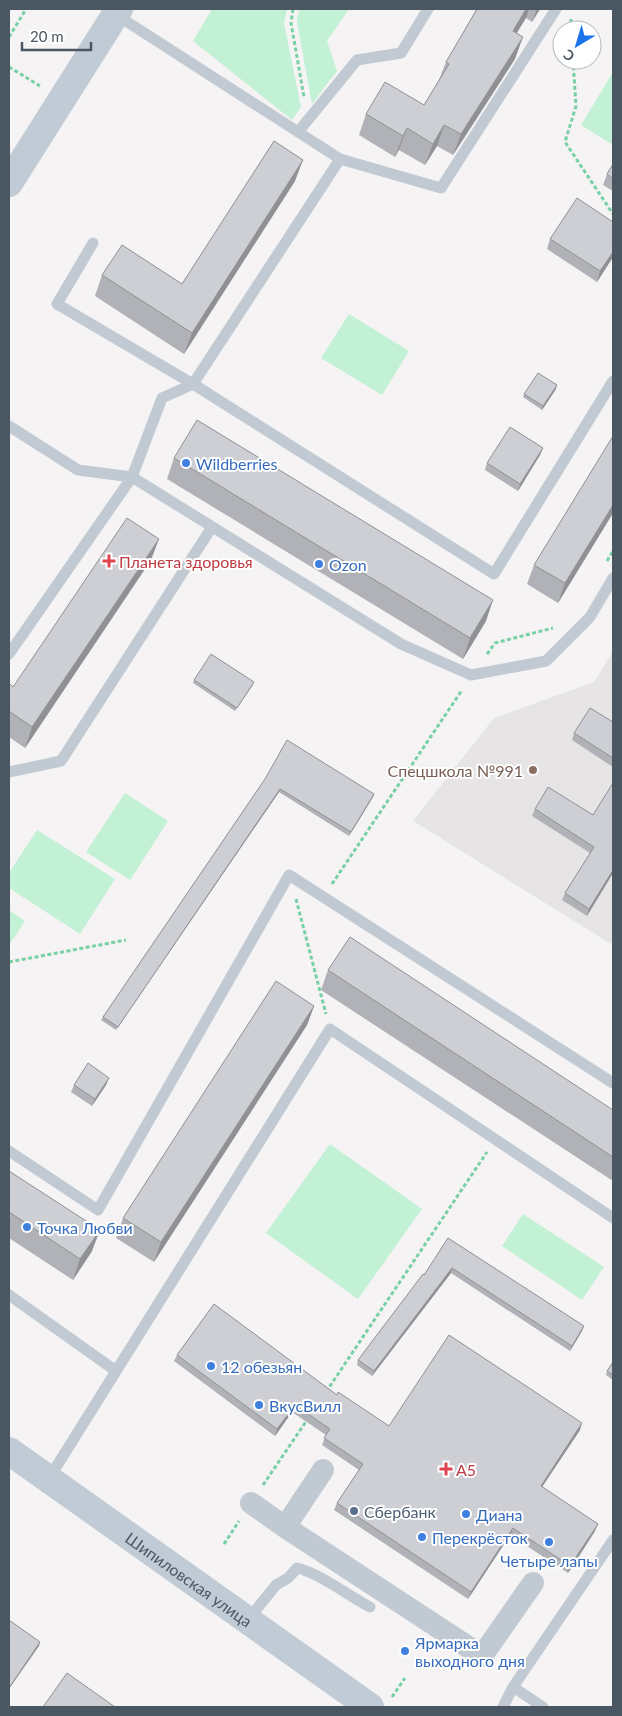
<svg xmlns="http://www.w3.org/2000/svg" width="622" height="1716" viewBox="0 0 622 1716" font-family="Lato,sans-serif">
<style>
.education{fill:#e6e4e5}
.green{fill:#c3f1d5}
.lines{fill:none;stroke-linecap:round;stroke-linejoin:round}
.path{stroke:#7ad0a6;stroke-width:3;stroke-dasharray:4 2.5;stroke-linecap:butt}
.service{stroke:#c1cad2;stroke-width:11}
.minor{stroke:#c1cad2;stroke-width:22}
.secondary{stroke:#c1cbd6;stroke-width:28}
.wall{fill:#b0b2b7}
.shaded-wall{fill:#909195}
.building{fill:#cdcfd5;stroke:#909195}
.shop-dot{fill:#3f7fe0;stroke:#fff;stroke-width:2}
.health-dot{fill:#e0444e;stroke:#fff;stroke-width:2}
.education-dot{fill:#8d6e63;stroke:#fff;stroke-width:2}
.service-dot{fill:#5c6f8a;stroke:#fff;stroke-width:2}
.labels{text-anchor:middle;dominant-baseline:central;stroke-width:4;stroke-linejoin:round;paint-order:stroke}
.shop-label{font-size:16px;fill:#366cbe;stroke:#fff;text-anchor:start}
.health-label{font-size:16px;fill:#be3a42;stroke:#fff;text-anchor:start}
.education-label{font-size:16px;fill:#785e54;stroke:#fff;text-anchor:end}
.service-label{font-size:16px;fill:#4e5e75;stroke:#fff;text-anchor:start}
.street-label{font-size:16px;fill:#4a5661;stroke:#fff}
</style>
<rect width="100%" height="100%" fill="#f5f3f3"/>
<path class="education" d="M613,651V945L413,821L494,718L594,682Z"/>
<path class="green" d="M212,9H287L284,23L301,107L292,120L193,41Z
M299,9H349L327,41L337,71L312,104L297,22Z
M613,72V145L581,125Z
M349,314L409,351L382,395L321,358Z
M125,793L168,821L130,880L86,852Z
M37,830L115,879L80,934L9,888V873Z
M9,910L25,921L9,945Z
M330,1144L422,1209L358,1299L266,1233Z
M523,1214L604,1267L582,1300L502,1246Z"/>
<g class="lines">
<path class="path" d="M293,9L291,23L304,97
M571,19V30
M9,37L26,9
M573,60L576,106L565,142L613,214
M9,67L40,86
M607,561L613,551
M487,654L495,643L553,628
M332,884L462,690
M296,899L326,1014
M9,962L126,940
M326,1392L487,1152
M263,1485L307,1420
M224,1544L239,1521
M392,1697L405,1678"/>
<path class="service" d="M115,14L340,159
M298,132L357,60L401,53L428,9
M93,243L57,304L193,384L494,574L613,381
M9,426L78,470L132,477L401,644L471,675L546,661L590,617L613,578
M9,654L132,477L162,398L193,384L340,159L441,188L556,9
M9,772L61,761L212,527
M9,1151L98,1210L289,875L613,1083
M9,1295L116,1371
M48,1480L330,1029L613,1218
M247,1621L276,1585L288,1578L297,1568C319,1573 349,1596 370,1607
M513,1687L543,1707
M503,1707L513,1687L613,1540"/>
<path class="minor" d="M323,1470L285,1527L482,1656L533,1583
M251,1503L285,1527"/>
<g class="secondary">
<path d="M9,183L119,9"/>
<path id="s1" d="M9,1451L370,1707"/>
</g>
</g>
<path class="wall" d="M477,9H540L532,22L526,18L516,33L515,59L453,155L437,146L425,165L399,150L395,157L359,135L366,114L424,105L439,80L446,62Z
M613,164V191L603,185L607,174Z
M295,181L184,354L95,296L102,275L182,284Z
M550,239L613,257L597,282L547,249Z
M556,389L542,410L523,397L524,394Z
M543,448L540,455L518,491L485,470L487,463Z
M174,458L486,621L463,659L167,479Z
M613,513L558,603L527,584L534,565Z
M151,560L25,748L9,737V683L13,687Z
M194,680L254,682L253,685L235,711L193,683Z
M613,722V767L572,740L574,733Z
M265,779L374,794L373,797L349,836L279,792L116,1030L101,1020L103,1017Z
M613,783V873L587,916L562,900L565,893L590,853L532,816L535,809L593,815Z
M328,970L613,1110V1181L321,990Z
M314,1006L307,1025L154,1262L116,1238L123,1218Z
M109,1078L106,1085L92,1106L71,1092L74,1085Z
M9,1171L92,1251L73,1280L9,1238Z
M448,1238L582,1331L570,1351L451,1273L372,1376L357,1365L358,1360L424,1275Z
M177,1355L337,1395L389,1426L580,1430L542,1487L595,1531L568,1573L510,1535L468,1599L334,1510L337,1503L359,1470L322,1445L326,1435L292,1412L275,1436L174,1361Z
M613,1362V1380L606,1375L607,1371Z"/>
<path class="shaded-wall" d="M526,9H529L526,18L505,52L513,31Z
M537,9H540L532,22Z
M523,37L515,59L453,155L461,134Z
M444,125L437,146L425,165L433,144Z
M407,128L399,150L395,157L403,136Z
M303,160L295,181L184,354L192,333Z
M613,252V257L597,282L600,271Z
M557,385L556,389L542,410L543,406Z
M543,448L540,455L518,491L520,484Z
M613,505V513L558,603L565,583Z
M159,539L151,560L25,748L32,727Z
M493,600L486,621L463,659L470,638Z
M280,789L279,792L116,1030L118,1027Z
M374,794L373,797L349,836L351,832Z
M613,870V873L587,916L589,909Z
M314,1006L307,1025L154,1262L161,1242Z
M109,1078L106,1085L92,1106L95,1099Z
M100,1230L92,1251L73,1280L80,1259Z
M452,1268L451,1273L372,1376L374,1371Z
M584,1326L582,1331L570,1351L572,1346Z
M295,1405L292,1412L275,1436L277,1429Z
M582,1423L580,1430L538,1493L541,1486Z
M598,1524L595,1531L568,1573L570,1566Z
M513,1528L510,1535L468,1599L471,1592Z
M40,1642L39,1646L9,1689V1688Z"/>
<path class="building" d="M477,9H526L513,31L523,37L461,134L444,125L433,144L407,128L403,136L366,114L385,82L424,105L449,64L446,62Z
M274,141L303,160L192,333L102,275L122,245L182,284Z
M613,164V179L607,174Z
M577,198L613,222V252L600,271L550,239Z
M538,373L557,385L543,406L524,394Z
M197,420L493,600L470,638L174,458Z
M510,427L543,448L520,484L487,463Z
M613,436V505L565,583L534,565Z
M127,518L159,539L32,727L9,711V683L13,687Z
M211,654L254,682L237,708L194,680Z
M590,708L613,722V758L574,733Z
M287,740L374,794L351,832L280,789L118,1027L103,1017L265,779Z
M613,783V870L589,909L565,893L594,847L535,809L548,787L593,815Z
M350,937L613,1110V1157L328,970Z
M276,981L314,1006L161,1242L123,1218Z
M88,1063L109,1078L95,1099L74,1085Z
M9,1171L100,1230L80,1259L9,1212Z
M448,1238L584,1326L572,1346L452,1268L374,1371L358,1360L423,1274L424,1275Z
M214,1304L337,1395L338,1392L389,1426L449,1335L582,1423L541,1486L598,1524L570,1566L513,1528L471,1592L337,1503L363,1464L324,1438L330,1429L295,1405L277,1429L177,1355Z
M613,1362V1375L607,1371Z
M9,1620L40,1642L9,1688Z
M67,1673L115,1707H43Z"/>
<g class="shop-dot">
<circle cx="186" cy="463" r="5"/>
<circle cx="319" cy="564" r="5"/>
<circle cx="27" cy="1227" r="5"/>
<circle cx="211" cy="1366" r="5"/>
<circle cx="259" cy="1405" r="5"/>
<circle cx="466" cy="1514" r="5"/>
<circle cx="422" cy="1537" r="5"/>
<circle cx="549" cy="1542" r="5"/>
<circle cx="405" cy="1651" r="5"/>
</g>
<g class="health-dot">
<path d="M106.5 553.5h5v5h5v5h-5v5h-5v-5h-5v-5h5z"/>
<path d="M443.5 1461.5h5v5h5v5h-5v5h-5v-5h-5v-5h5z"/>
</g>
<circle class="education-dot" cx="533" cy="770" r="5"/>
<circle class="service-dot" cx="354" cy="1511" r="5"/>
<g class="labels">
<g class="shop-label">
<text x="196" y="463">Wildberries</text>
<text x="329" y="564">Ozon</text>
<text x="37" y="1227">Точка Любви</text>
<text x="221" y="1366">12 обезьян</text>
<text x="269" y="1405">ВкусВилл</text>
<text x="476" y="1514">Диана</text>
<text x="432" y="1537">Перекрёсток</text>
<text x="549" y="1560" text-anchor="middle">Четыре лапы</text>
<text x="415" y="1642">Ярмарка<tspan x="415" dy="18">выходного дня</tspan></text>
</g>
<g class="health-label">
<text x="119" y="561">Планета здоровья</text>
<text x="456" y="1469">А5</text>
</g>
<g class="education-label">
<text x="523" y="770">Спецшкола №991</text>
</g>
<g class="service-label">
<text x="364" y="1511">Сбербанк</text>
</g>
<g class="street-label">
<text stroke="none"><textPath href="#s1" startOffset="221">Шипиловская улица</textPath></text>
</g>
</g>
<rect width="622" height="1716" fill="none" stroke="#4a5661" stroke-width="20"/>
<g transform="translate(577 45) rotate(218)"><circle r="24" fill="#ffffff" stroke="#b7bbc0"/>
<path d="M0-4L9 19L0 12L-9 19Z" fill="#1a73e8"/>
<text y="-8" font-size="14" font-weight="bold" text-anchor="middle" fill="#4a5661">С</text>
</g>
<path d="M22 42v8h69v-8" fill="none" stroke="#4a5661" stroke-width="2.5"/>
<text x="30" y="42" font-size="15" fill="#4a5661" stroke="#ffffff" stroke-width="4" paint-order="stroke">20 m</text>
</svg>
